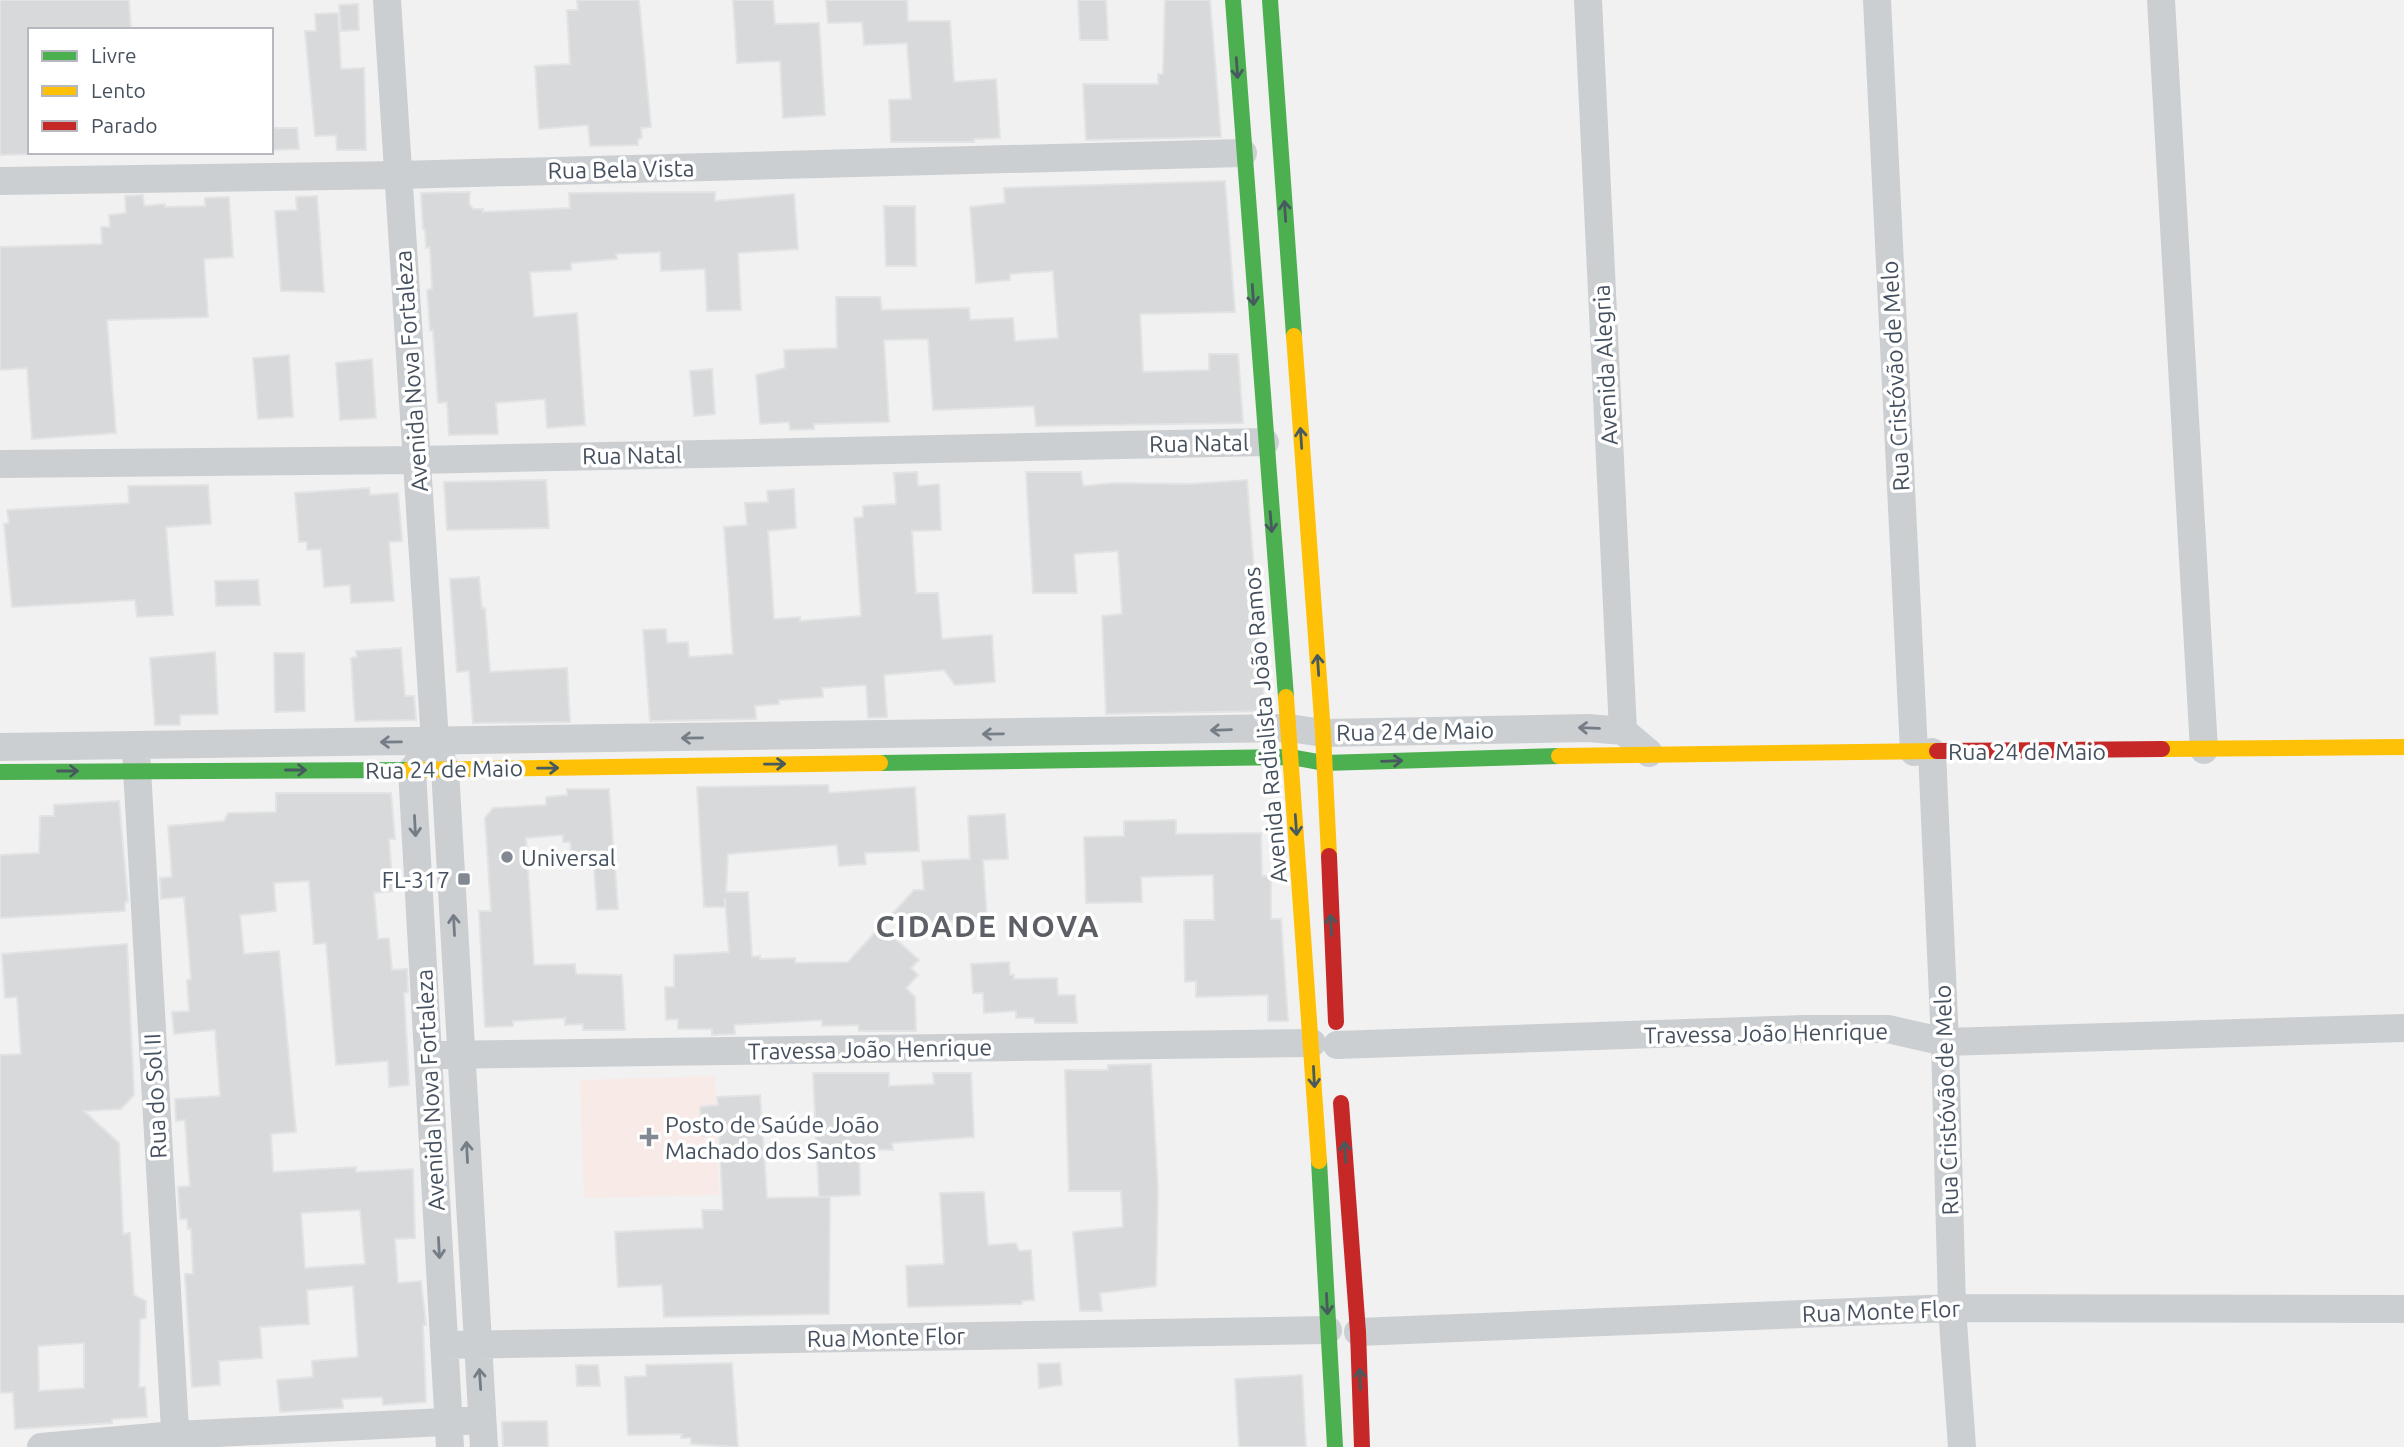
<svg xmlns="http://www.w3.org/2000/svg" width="2404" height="1447" viewBox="0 0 2404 1447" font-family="Ubuntu,sans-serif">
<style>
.medical{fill:#f8eae7}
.building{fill:#d8d9db;stroke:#e2e3e4;stroke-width:2;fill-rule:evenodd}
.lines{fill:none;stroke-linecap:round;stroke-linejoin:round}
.street{stroke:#cccfd2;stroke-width:28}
.fast{stroke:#4caf50;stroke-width:16}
.slow{stroke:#ffc107;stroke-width:16}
.jam{stroke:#c62828;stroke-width:16}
.oneway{stroke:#475a5e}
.oneway2{stroke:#757d87}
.poi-dot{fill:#828992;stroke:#fff;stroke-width:2.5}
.labels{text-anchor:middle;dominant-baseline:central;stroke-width:7;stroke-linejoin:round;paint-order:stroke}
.street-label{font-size:23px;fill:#46515f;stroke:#fff}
.poi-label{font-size:23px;fill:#46515f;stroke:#fff;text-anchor:start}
.district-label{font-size:30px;font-weight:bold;letter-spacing:2px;fill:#5c5f65;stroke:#fff}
</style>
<rect width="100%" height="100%" fill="#f1f1f1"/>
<path class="medical" d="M715,1076L719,1195L584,1198L580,1080Z"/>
<path class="building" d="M0,0H129L131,30H30V154L0,155Z
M577,0H639L651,127L641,128L642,138L638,139V145L590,146L588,125L539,129L535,66L570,64L567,10H578Z
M733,0H773L775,24L819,23L825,115L783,118L780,61L737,63Z
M826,0H907L908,21H950L954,82L996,79L1000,138L974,139V142H891L889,100L911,99L907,43L864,45L862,22L828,23Z
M1078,0H1106L1108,40H1080Z
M1165,0H1210L1221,137L1086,140L1083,84H1158V74H1163Z
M358,4L359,30L341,31L339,5Z
M338,13L341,69L364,68L366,150H337L336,135L315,136L305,31H316L315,14Z
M271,128H297L299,149L271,150Z
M1225,181L1235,312L1140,314L1143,372L1209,370V354H1238L1243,423L1036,426L1034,406L933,410L928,339L884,340L889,422L814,424V429L790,430L789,422L760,424L756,375L785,368L784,350L837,348L836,297H880L882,310L969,308L970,320L1013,318L1015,341L1058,338L1053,271L1010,274V280L976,283L970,207L1005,203L1004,188Z
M470,192L469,203L473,209H483V212L570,208L569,193L715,192V201L794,194L798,249L738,253L741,310L707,311L705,269L661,271L660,252L616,254L617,259L571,263V270L530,272L534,317L577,313L585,425L547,428L545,399L496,403L498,434L449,435L447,402L438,403L433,330L430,331L429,316L427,290L432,289L430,247L426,248L425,229H423L421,193Z
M143,195L144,206L165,204V207L205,206V198L229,197L233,257L204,259L208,317L107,320L116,433L32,439L27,368L0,370V247L102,244L101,227H110L109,215L126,213L125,196Z
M317,196L324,292L281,291L275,211L297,210L296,197Z
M884,206H915L916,266H886Z
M289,355L293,417L258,419L253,358Z
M372,359L376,418L340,420L336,363Z
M712,369L715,414L694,416L690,371Z
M917,472L918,486L939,484L941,530L912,531L916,593H938L942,639L992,635L995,682L955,685L944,670L884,675L887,717L868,718L866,685L822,688L823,697L779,700V704L755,706L756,719L650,721L643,630L666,629L667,643L688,642L689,657L733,654L724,527L747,525L745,503L768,502L767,491L794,489L796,528L768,531L774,619L800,617V621L861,616L854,518L863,517V506L896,504L894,473Z
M1026,472H1081L1083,486L1113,483L1189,484L1247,480L1265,711L1106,714L1102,616L1122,614L1118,551L1074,554L1077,593H1033Z
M546,480L549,528L447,530L444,482Z
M208,485L211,524L166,527L173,615L137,617L135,600L12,607L4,524L9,523L7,510L129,503L128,486Z
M369,488L370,495L398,493L402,541L389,542L394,601L351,603L350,585L324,587L321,549L307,550V542H299L295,493Z
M479,577L482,609L485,608L490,672L567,668L570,722L473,723L469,671L457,672L450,579Z
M258,580L260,605L216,606L215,581Z
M401,648L405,696H414L416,720L355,721L351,658L357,657L356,651Z
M215,652L218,714L180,715V725H155L150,658Z
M274,653H304L305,711L275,712Z
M828,785L829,793L915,787L919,851L865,853L866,864L839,866L837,845L728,854L726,892H748L752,957L760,956V959L795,958V963L848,962L881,926L919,960L911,968L918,975L906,988L915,997L916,1031H859L858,1025L822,1026V1020L734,1025L735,1034L712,1035V1029H678V1019L666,1020L665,987H674V955L729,952L725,898V907H704L697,787Z
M567,789H609L618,909L597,910L593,854L571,853L570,842H563V835L526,838L534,965L575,964L576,974L622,975L625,1030H583V1024L565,1025V1018L513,1021V1026L485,1027L479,911H491L485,818L493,808L546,805V797L567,795Z
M276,793H391L395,839H389L393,891L374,893L378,939L389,938L392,970L407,969L408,992L404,993L409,1085L389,1087L388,1061L336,1065L326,943L314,944L309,881L274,883L276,911L240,915L244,954L279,951L296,1132L271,1134L273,1172L356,1167V1172L413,1169L415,1238L395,1239L398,1283L421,1281L426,1325H423L426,1402L383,1405L382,1397L342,1399L343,1408L280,1412L277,1380L313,1377L312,1361L358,1357L353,1286L307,1290L309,1324L260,1327L262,1358L219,1361L220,1385L192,1387L185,1274H193L191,1229H188L187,1219H180L178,1187L190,1186L188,1164L185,1120L176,1121L175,1099L220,1096L215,1030L174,1034L172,1012L189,1011L187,980L191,979L184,897L161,899L160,878L172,877L168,826L224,821L228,813L276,812ZM360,1210L365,1264L305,1268L301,1213Z
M119,801L128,902H125V911L0,918V855L39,853L40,816H54V805Z
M1005,814L1008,859L983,860L987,918H968V921H886L914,890H924L922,861L970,859L968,816Z
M1176,820V834L1261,833L1262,876H1271V919H1281L1288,1021H1268V995L1196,997V981L1185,982L1184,920H1214L1213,875L1141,877L1142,902L1086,903L1084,837L1124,836V821Z
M127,944L134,1095L121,1109L84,1111L119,1143L123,1234L130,1233L134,1295L146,1301V1318L140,1319L139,1387H145L147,1417L112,1419V1423L15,1429L13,1392L0,1393V1055L21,1054L17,997L5,998L2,954ZM84,1343V1388L39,1391L38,1346Z
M1009,962L1010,975H1014V979L1057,978L1058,995H1075L1077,1023H1035L1034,1018H1016V1011L984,1013L983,993H973L971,964Z
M1151,1064L1158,1190L1156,1286L1100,1293L1102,1311H1080L1073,1232L1123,1227L1121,1191H1069L1065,1070H1108V1065Z
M813,1073H889V1086L934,1084L933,1073H971L974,1137L892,1143L893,1150L859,1149L860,1195L819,1197Z
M760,1095L767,1198L830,1197L829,1314L664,1317L662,1285L618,1287L615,1232L703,1228L702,1210H723L719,1134L702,1136L700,1107L718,1105L717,1097Z
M984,1192L988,1245L1016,1243L1019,1251L1031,1250L1034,1300L1022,1301V1304L908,1307L906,1266L944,1264L940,1193Z
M732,1363L738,1447L691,1444V1438H681L682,1434L628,1435L625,1377L646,1376V1365Z
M1060,1363L1062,1385L1039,1388L1038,1364Z
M576,1365H598L600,1386H577Z
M1302,1375L1306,1447H1239L1235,1379Z
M547,1421L548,1447H503L502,1422Z"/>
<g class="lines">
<path class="street" d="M387,0L435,741L445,769L484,1447
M1588,0L1623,731
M1877,0L1914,752
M2161,0L2204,750
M0,181L398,175L1243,153
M0,464L418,460L1265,442
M0,747L1289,728L1323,733L1588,728L1623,731L1649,753
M136,752L176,1447
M1932,752L1945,1042L1952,1308L1962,1447
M423,757L412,770L450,1447
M1337,1045L1804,1029H1888L1945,1042L2404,1028
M428,1055L1312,1043
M1358,1332L1952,1308L2404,1309
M444,1345L1328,1330
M41,1447L175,1435L465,1421"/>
<path class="fast" d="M1233,0L1286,697
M1270,0L1294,336
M880,763L1291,757L1324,763L1559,756
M0,772L408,770
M1319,1161L1335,1447"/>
<path class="slow" d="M1294,336L1323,733L1329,856
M1286,697L1319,1161
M2162,749L2404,747
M1559,756L1937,751
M408,770L880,763"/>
<path class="jam" d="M1937,751L2162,749
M1329,856L1336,1022
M1341,1103L1358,1332L1362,1447"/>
</g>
<defs><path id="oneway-shaft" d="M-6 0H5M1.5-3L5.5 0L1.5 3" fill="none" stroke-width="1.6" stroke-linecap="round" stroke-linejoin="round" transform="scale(1.75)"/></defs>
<g class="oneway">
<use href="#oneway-shaft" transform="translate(1237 68) rotate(86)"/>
<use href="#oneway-shaft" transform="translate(1285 211) rotate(-94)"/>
<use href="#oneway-shaft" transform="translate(1253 295) rotate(86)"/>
<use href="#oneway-shaft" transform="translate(1301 438) rotate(-94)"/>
<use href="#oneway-shaft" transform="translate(1271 522) rotate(85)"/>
<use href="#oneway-shaft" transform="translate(1318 665) rotate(-94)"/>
<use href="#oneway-shaft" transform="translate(1392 761) rotate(-2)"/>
<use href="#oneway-shaft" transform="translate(775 764) rotate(-1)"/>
<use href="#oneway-shaft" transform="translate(548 768) rotate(-1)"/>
<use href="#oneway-shaft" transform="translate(296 770)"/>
<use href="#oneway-shaft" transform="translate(68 771)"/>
<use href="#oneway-shaft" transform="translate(1296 825) rotate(86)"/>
<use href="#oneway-shaft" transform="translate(1331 925) rotate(-93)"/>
<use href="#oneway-shaft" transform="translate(1314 1077) rotate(87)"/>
<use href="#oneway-shaft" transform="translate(1345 1152) rotate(-94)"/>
<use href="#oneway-shaft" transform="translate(1327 1304) rotate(87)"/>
<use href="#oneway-shaft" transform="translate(1360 1379) rotate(-92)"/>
</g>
<g class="oneway2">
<use href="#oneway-shaft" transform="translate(1589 728) rotate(-178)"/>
<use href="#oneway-shaft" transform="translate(1221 730) rotate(178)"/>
<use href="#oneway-shaft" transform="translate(993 734) rotate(179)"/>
<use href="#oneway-shaft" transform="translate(692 738) rotate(179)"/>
<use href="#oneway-shaft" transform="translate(391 742) rotate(179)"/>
<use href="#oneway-shaft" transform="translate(415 826) rotate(87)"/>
<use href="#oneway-shaft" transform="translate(454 925) rotate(-93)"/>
<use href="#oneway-shaft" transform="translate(467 1152) rotate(-93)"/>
<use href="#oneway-shaft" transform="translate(439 1248) rotate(87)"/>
<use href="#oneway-shaft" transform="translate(480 1379) rotate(-94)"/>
</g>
<g class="poi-dot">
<circle cx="507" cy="857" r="7"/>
<rect x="457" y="872" width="14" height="14" rx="3.5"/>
<path d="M645.5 1126.5h7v7h7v7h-7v7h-7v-7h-7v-7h7z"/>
</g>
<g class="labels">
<g class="street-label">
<text transform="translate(621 169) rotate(-1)">Rua Bela Vista</text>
<text transform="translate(1605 365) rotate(-93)">Avenida Alegria</text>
<text transform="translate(411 371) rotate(-94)">Avenida Nova Fortaleza</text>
<text transform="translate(1895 376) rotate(-93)">Rua Cristóvão de Melo</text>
<text transform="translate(1199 443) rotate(-1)">Rua Natal</text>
<text transform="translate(632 455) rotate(-1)">Rua Natal</text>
<text transform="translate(1265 725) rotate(-95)">Avenida Radialista João Ramos</text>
<text transform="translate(1415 731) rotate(-1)">Rua 24 de Maio</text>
<text x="2027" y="751">Rua 24 de Maio</text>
<text transform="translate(444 769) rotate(-1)">Rua 24 de Maio</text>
<text transform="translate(1766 1033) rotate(-1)">Travessa João Henrique</text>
<text transform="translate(870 1049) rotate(-1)">Travessa João Henrique</text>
<text transform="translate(430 1090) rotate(-93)">Avenida Nova Fortaleza</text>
<text transform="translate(155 1096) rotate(-93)">Rua do Sol II</text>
<text transform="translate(1946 1100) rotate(-92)">Rua Cristóvão de Melo</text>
<text transform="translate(1881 1311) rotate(-2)">Rua Monte Flor</text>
<text transform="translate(886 1337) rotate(-1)">Rua Monte Flor</text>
</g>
<g class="poi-label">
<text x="521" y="857">Universal</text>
<text x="450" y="879" text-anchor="end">FL-317</text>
<text x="665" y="1124">Posto de Saúde João<tspan x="665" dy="26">Machado dos Santos</tspan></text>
</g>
<g class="district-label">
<text x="988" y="926">CIDADE NOVA</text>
</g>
</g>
<rect x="28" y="28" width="245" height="126" fill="#ffffff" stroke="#b5b9bf" stroke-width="2"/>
<rect x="42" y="51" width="35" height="10" fill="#4caf50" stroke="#b5b9bf" stroke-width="2"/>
<text x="91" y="63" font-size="21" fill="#46515f">Livre</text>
<rect x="42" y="86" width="35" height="10" fill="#ffc107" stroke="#b5b9bf" stroke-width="2"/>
<text x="91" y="98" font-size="21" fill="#46515f">Lento</text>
<rect x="42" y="121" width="35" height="10" fill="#c62828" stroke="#b5b9bf" stroke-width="2"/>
<text x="91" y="133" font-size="21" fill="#46515f">Parado</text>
</svg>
